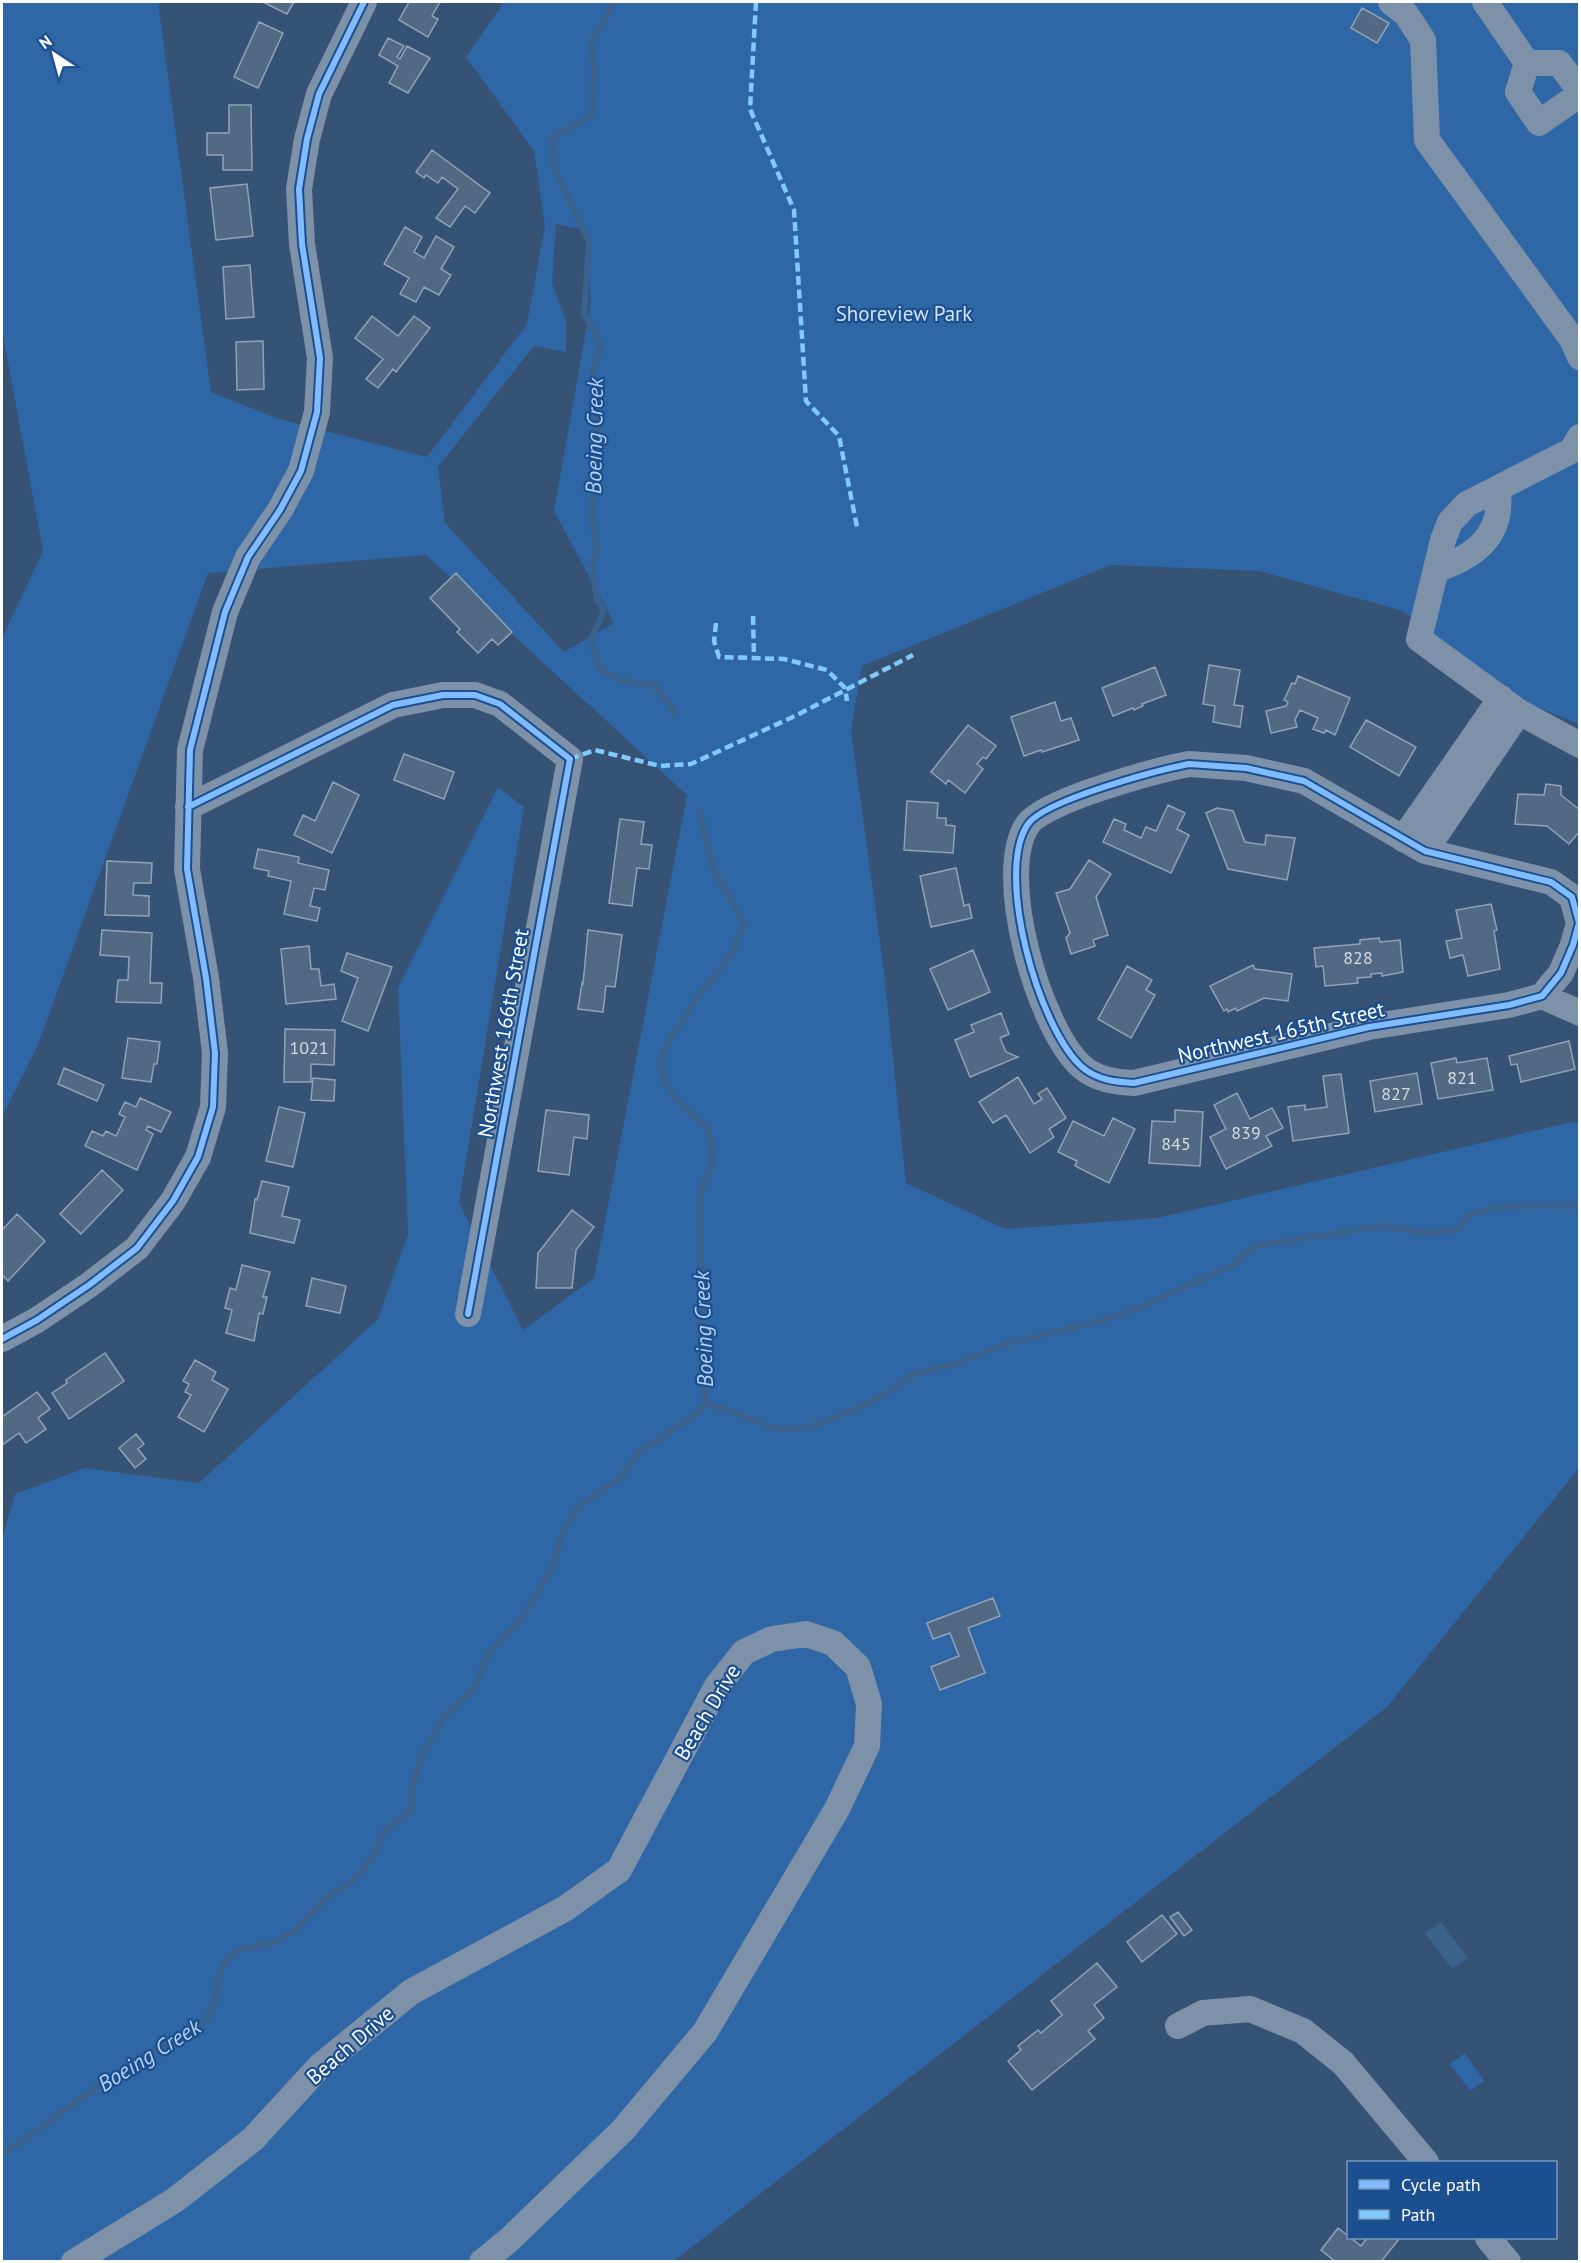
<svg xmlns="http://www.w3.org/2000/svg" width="1581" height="2263" viewBox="0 0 1581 2263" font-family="'PT Sans',sans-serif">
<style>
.green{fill:#2f66a5;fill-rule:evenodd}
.water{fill:#3b618d}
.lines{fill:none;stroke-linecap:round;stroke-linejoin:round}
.stream{stroke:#3b618d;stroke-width:6}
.building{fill:#526984;stroke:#92a2b6;stroke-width:1.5}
.minor{stroke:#7d92a8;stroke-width:26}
.quiet{stroke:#80caff;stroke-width:4.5;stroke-dasharray:9 4.5;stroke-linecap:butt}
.cycleway-casing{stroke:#1b4f8f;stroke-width:10}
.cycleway{stroke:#80bcff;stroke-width:6}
.labels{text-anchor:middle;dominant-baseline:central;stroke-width:4.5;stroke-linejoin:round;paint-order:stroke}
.number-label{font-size:18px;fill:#d4dae0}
.park-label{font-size:21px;fill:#cfe3fa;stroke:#1b4f8f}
.street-label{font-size:21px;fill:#fff;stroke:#1b4f8f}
.water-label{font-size:22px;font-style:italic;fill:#b5d3f5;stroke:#1b4f8f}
</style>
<rect width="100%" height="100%" fill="#365274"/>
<path class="green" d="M2,2H158L211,392L279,419L427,457L527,324L545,226L534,151L466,57L504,2H1579V724L1517,699L1403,611L1259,571L1111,565L862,666L851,730L884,971L906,1183L1005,1229L1157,1218L1572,1122H1579V1468L1387,1707L674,2261H2V1540L15,1494L85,1468L199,1483L378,1319L408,1234L398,988L498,787L524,807L459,1203L523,1330L594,1278L687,795L426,555L208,573L38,1045L2,1117V638L43,551L2,330ZM556,224L585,230L591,302L554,511L614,623L564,652L445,523L438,467L534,346L566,352V320L552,284Z
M1465,2053L1484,2081L1470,2091L1450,2064Z"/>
<path class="water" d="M1441,1922L1468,1958L1452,1969L1425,1933Z"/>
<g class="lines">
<path class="stream" d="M612,2L609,13L591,42L594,69L593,115L552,137L555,169L589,242L584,314L601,344L593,372L597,399L598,458L592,515L597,547L592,568L597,600L604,611L591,639L599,668L622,681L654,685L672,707L675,715
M706,1403L781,1430L810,1427L856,1409L886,1394L914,1374L952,1365L1008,1343L1096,1322L1137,1309L1233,1265L1248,1251L1260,1245L1383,1226L1425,1233L1457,1230L1469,1215L1496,1207L1580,1205
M2,2154L36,2131L126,2066L194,2029L207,2019L215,2002L218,1978L226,1960L240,1950L272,1943L295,1931L314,1910L330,1895L345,1887L361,1872L374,1854L384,1831L411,1811L412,1787L423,1753L444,1716L475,1688L488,1654L521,1619L551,1571L563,1531L580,1505L620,1478L639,1452L698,1413L706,1403L700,1352L701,1191L713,1163L709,1130L675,1098L666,1084L661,1068L664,1049L701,992L732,954L744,924L713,868L699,810"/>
</g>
<path class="building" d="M263,2H294L287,14Z
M409,2H440L432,16L438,19L428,37L399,20Z
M1362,8L1389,23L1377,43L1351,28Z
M259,22L283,33L258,88L234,77Z
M388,38L404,46L397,57L400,59L407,46L430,58L408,93L389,83L398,66L379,55Z
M229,105H251L252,170H223V155H207V133H229Z
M432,150L490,193L475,213L465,206L450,227L436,218L458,189L442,177L438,183L426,175L424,178L416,172Z
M247,184L253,236L216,240L210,188Z
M405,227L422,237L414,252L424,258L436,236L454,247L441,269L451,275L439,295L424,287L416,302L400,294L409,278L384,264Z
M250,265L254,317L226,319L223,267Z
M372,316L398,336L414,316L430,328L396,372L393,369L378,388L366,379L383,359L355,338Z
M263,341L264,389L237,390L236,342Z
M456,573L512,632L498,645L492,639L478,653L457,632L460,629L430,598Z
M1209,665L1240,670L1234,705L1243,706L1240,727L1213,722L1215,706L1203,704Z
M1155,667L1166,695L1142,704L1143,706L1134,710L1133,708L1113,716L1102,688Z
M1298,676L1350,698L1335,735L1326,730L1324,733L1313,729L1318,718L1300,710L1295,720L1297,727L1271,733L1266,711L1286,706L1288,702L1284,700L1292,683L1295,684Z
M1055,702L1061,721L1071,718L1079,740L1042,752L1041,750L1024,756L1011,717Z
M1366,720L1416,747L1399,776L1350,747Z
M968,725L996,746L986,759L983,757L977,764L983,769L965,793L948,780L946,784L931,772Z
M404,754L454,772L444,799L394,780Z
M333,782L359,795L332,853L294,835L303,815L315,821Z
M1546,784L1561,786V795L1580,810V831L1569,844L1547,826L1515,824L1518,794L1544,795Z
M907,801L938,803L937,818H946V825L955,826L953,853L904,850Z
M1168,805L1185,813L1177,829L1189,835L1171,873L1103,842L1114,819L1126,824L1124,830L1141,838L1146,827L1156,831Z
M1217,808L1233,811L1245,842L1265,845L1266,835L1295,838L1287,880L1228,869L1206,813Z
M620,819L644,822L641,844L652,845L649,869L637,868L632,906L609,903Z
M258,849L299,857L298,863L329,870L325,890L314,888L310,906L320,908L317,921L284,914L291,881L268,876L269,871L254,868Z
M1089,860L1111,874L1096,897L1108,935L1093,940L1095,946L1071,954L1066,938L1070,933L1056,893L1070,889Z
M107,861L152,863L151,883H134L133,895L149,896V916L105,915Z
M956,868L964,906L969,904L972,918L931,927L920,876Z
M1491,904L1497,930L1494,931L1500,969L1468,976L1463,955L1450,958L1446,941L1462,938L1456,910Z
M102,930L152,933L150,983H162L161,1003L116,1002L118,980H128L129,957L100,955Z
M588,930L622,935L615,987L606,986L603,1012L578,1009L582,983L583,984Z
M1379,938L1380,942L1400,940L1403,972L1382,976V973L1371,974V977L1357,978L1358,983L1325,986L1323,966L1316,967L1314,948L1360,944V940Z
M309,946L311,969H319L321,986L334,984L336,999L286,1004L281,949Z
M973,950L990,992L948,1010L930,969Z
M347,953L392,967L368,1031L342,1021L358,978L341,971Z
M1253,965L1255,969L1292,974L1288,1001L1264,998L1237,1011L1236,1008L1228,1012L1227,1009L1224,1011L1210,986Z
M1127,966L1152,980L1146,990L1155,995L1131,1038L1098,1019Z
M1001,1013L1009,1034L1000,1038L1006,1052L1018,1057L970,1077L955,1040L974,1032L971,1025Z
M285,1029L335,1030L334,1065L311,1064V1082H284Z
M128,1038L160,1042L157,1064H154L151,1082L122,1078Z
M1569,1041L1575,1069L1521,1082L1517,1064L1511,1065L1509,1056Z
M1456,1058L1457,1063L1487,1058L1493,1090L1438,1099L1431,1063Z
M64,1068L104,1085L97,1101L58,1084Z
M1417,1073L1422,1104L1375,1112L1370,1081Z
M1341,1074L1349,1133L1293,1141L1288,1107L1305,1105V1110L1327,1107L1323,1076Z
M1018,1077L1034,1104L1042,1099L1038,1094L1047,1088L1066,1118L1049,1129L1054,1137L1030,1153L1006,1115L993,1123L979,1102Z
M313,1078L335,1080L334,1101L311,1100Z
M1237,1093L1250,1119L1272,1108L1283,1128L1266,1136L1272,1146L1226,1169L1210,1137L1226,1129L1214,1105Z
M140,1098L171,1112L161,1132L148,1126L146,1130L153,1134L137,1170L85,1146L92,1131L103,1136L106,1131L116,1136L125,1117L119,1114L125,1102L136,1107Z
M279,1107L305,1113L293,1167L266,1161Z
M546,1110L589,1115L587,1139L574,1137L569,1175L538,1171Z
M1175,1110L1203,1112L1200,1166L1149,1163L1152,1121L1175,1122Z
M1113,1118L1135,1129L1109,1183L1075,1166L1077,1161L1058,1152L1073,1121L1104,1136Z
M102,1170L123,1190L81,1234L60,1214Z
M262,1181L289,1187L282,1216L300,1220L294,1243L250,1233L255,1199L257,1200Z
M572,1210L594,1227L576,1250L572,1288H536L538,1253Z
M17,1214L45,1241L8,1281L2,1275V1230Z
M242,1265L270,1272L263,1297H267L263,1314L259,1313L254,1341L226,1333L232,1310L225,1308L230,1288L236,1290Z
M312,1278L346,1286L340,1313L306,1306Z
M105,1353L124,1381L69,1419L52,1393L67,1383L66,1380Z
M195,1360L216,1372L212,1380L228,1389L204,1432L178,1417L191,1395L185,1392L189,1384L183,1381Z
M37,1392L50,1409L38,1418L46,1429L26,1443L19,1433L2,1445V1417Z
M136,1434L144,1444L138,1449L146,1459L135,1468L119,1448Z
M993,1598L1000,1616L968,1628L985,1673L940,1690L931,1667L959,1656L950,1633L933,1639L927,1623Z
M1178,1912L1192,1930L1184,1936L1170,1917Z
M1162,1915L1177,1934L1142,1962L1127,1942Z
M1097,1963L1117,1987L1094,2005L1104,2018L1088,2031L1095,2039L1032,2090L1008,2061L1021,2050L1018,2046L1038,2030L1041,2033L1062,2015L1051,2001Z
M1338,2228L1361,2246L1367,2238H1400L1383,2259L1385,2262H1336L1321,2250Z"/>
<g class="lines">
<path class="minor" d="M1391,2L1406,14L1423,40L1427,140L1572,339L1580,357
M1485,2L1527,63
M1527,63L1518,92L1539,123L1580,94
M1527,63H1559L1580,91
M1580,437L1571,451L1467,504L1450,522L1443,540L1419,639L1519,712L1580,745
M1438,569C1464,560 1490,546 1497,517C1499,508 1498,497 1499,488
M1189,764L1246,768L1304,781L1425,851L1551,882L1572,897L1579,923L1573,945L1561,973L1542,996L1509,1005L1369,1027L1134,1083C1116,1082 1097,1080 1082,1067C1039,1029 994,873 1028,824C1045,800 1158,770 1189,764Z
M188,807L393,705L443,695H475L500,704L570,759L468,1314
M1403,839L1501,698
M1425,851L1519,712
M1542,996L1580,1013
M2,1339L37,1320L89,1285L137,1248L173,1201L198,1157L213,1107L215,1053L206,978L187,869L190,750L225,612L248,557L280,510L301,471L317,412L320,358L302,244L299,189L307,139L319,94L364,2
M1178,2026L1203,2013L1250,2009L1303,2031L1343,2063L1426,2162
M1488,2238L1508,2262
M74,2262L175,2200L253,2139L320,2066L411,1992L566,1908L619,1870L717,1686L744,1652L772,1639L806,1634L833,1643L858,1667L869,1704L867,1746L837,1809L705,2032L623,2130L509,2240L482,2262"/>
<path class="quiet" d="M756,2L750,109L794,210L806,401L839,436L857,527
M753,616L754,658
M716,623L714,641L719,657L784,659L827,670L845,688L847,701
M570,759L595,750L660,766L691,764L797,715L913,655"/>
<defs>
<path id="cycleway" d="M1189,764L1246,768L1304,781L1425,851L1551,882L1572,897L1579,923L1573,945L1561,973L1542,996L1509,1005L1369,1027L1134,1083C1116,1082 1097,1080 1082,1067C1039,1029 994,873 1028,824C1045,800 1158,770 1189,764Z
M188,807L393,705L443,695H475L500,704L570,759L468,1314
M2,1339L37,1320L89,1285L137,1248L173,1201L198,1157L213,1107L215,1053L206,978L187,869L190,750L225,612L248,557L280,510L301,471L317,412L320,358L302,244L299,189L307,139L319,94L364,2"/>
</defs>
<use href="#cycleway" class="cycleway-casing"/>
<use href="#cycleway" class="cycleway"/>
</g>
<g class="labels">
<g class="number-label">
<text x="1358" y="957">828</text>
<text x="309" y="1047">1021</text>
<text x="1462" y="1077">821</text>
<text x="1396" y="1093">827</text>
<text x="1246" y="1132">839</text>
<text x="1176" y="1143">845</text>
</g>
<g class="park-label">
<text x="904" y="313">Shoreview Park</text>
</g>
<g class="street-label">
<text transform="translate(1281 1032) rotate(-13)">Northwest 165th Street</text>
<text transform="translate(503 1033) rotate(-80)">Northwest 166th Street</text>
<text transform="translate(707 1712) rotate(-59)">Beach Drive</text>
<text transform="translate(350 2045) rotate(-41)">Beach Drive</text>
</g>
<g class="water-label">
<text transform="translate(594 436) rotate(-89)">Boeing Creek</text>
<text transform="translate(703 1329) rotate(-92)">Boeing Creek</text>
<text transform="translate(149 2055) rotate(-32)">Boeing Creek</text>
</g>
</g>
<rect width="1581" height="2263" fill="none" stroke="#ffffff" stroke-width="6"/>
<rect x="1347" y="2161" width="210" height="78" fill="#1b4f8f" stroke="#7695bc" stroke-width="1.5"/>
<rect x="1359" y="2180" width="30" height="9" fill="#80bcff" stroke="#7695bc" stroke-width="1.5"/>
<text x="1401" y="2191" font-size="18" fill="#ffffff">Cycle path</text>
<rect x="1359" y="2210" width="30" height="9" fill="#80caff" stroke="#7695bc" stroke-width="1.5"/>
<text x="1401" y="2221" font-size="18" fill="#ffffff">Path</text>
<g transform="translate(54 54) rotate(324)" stroke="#1b4f8f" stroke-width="4.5" paint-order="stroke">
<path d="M0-4.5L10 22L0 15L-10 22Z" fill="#ffffff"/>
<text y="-9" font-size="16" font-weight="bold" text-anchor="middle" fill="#ffffff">N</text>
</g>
</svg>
